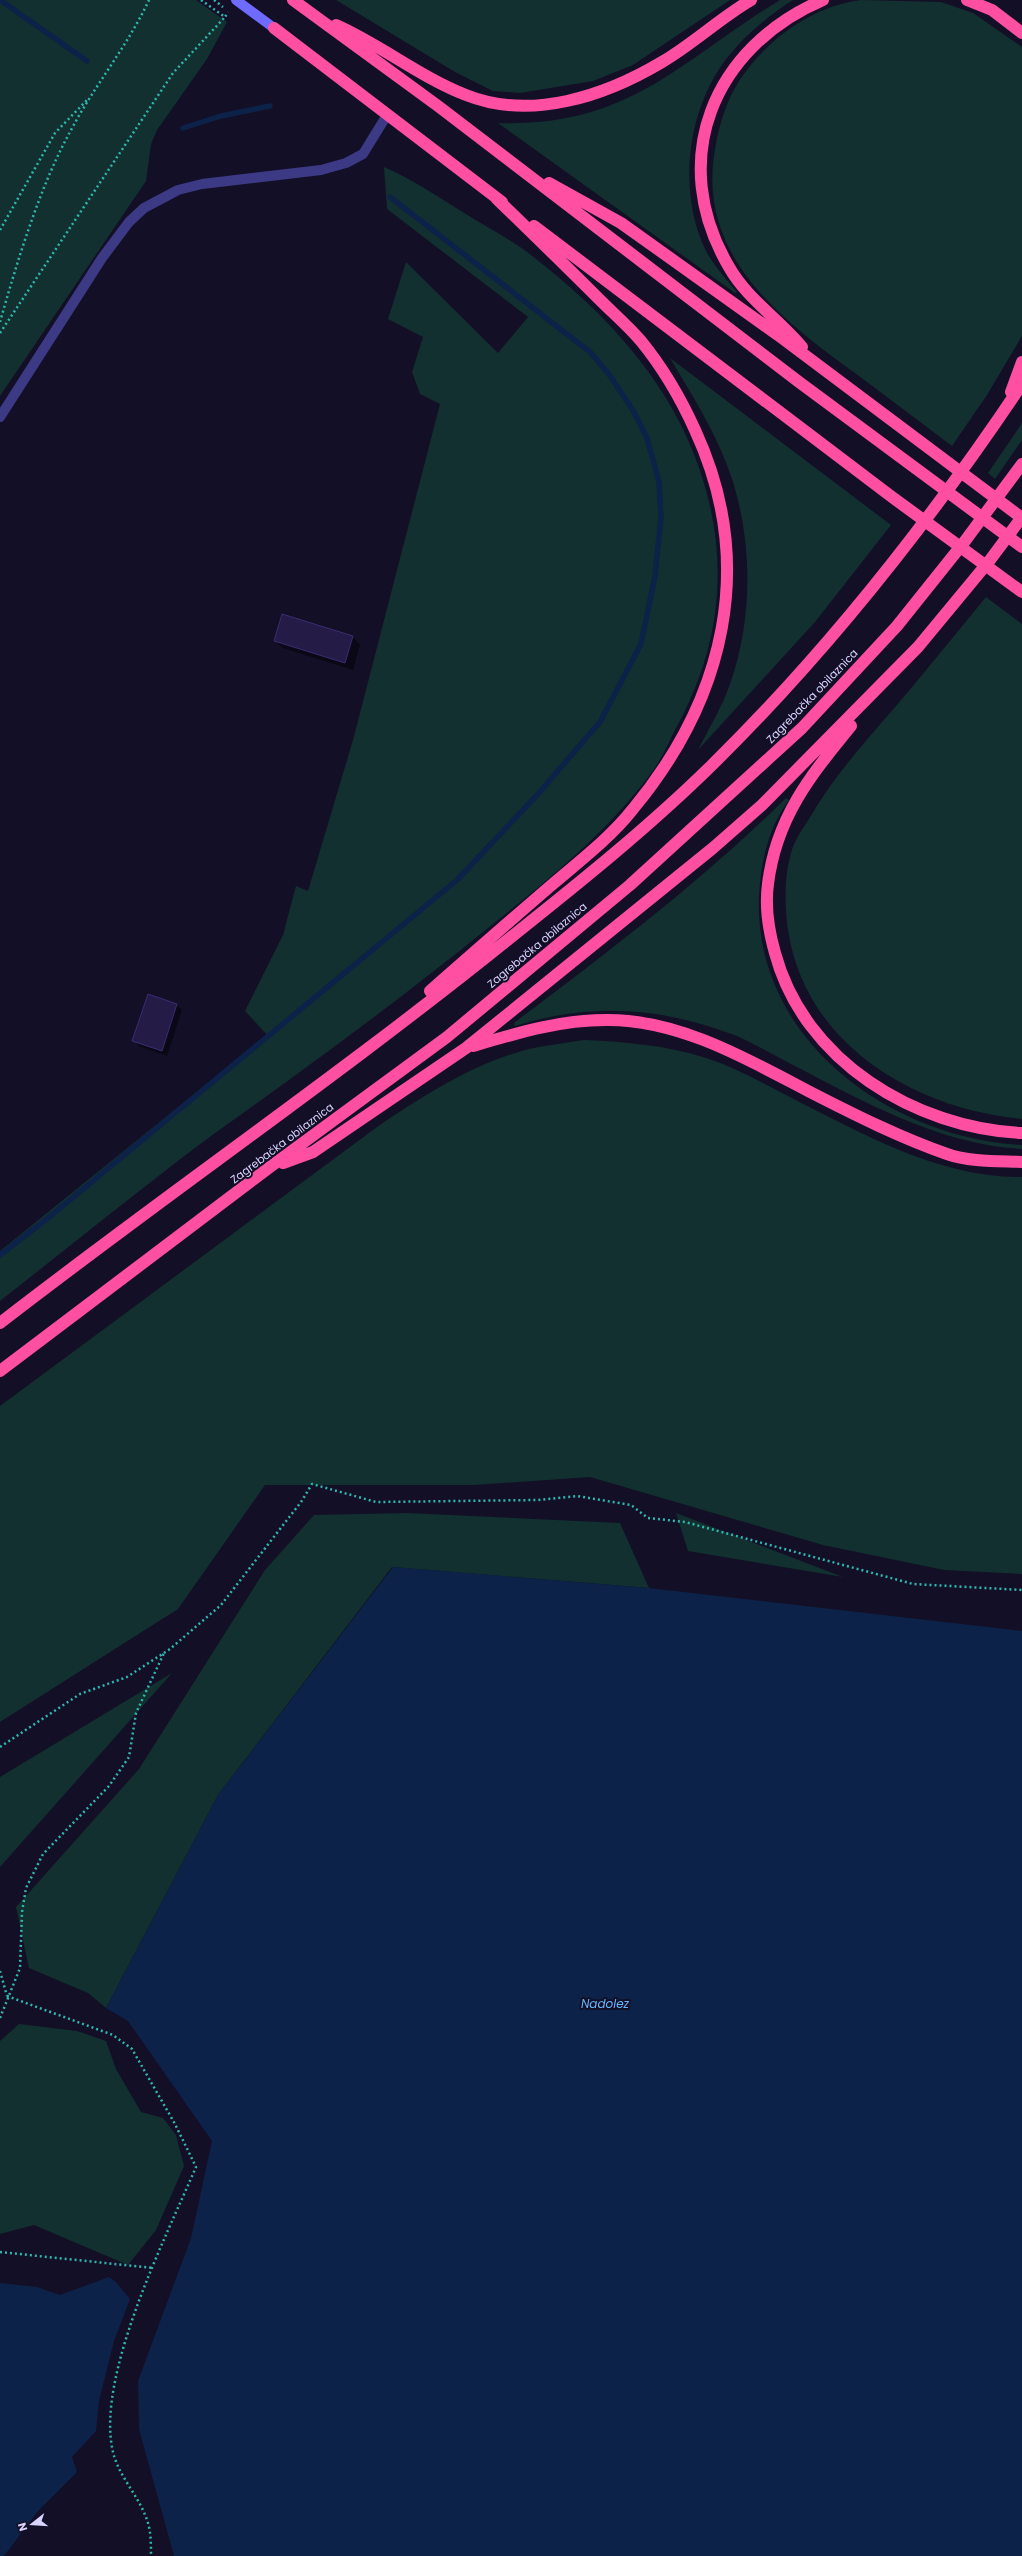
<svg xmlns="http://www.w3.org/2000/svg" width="1022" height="2556" viewBox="0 0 1022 2556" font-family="Poppins,sans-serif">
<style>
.green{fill:#12302f}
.water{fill:#0c2248}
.shadow{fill:#0007}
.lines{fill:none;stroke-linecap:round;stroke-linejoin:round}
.stream{stroke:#0c2248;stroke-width:5.5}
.building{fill:#241b47;stroke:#3b2d73}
.path{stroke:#2fb8b0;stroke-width:2.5;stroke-dasharray:2 3;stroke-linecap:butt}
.service{stroke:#3d3a85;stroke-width:10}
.secondary{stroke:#6f6bff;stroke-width:10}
.motorway{stroke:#ff4fa3;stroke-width:12}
.labels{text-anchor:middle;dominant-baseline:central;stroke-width:4;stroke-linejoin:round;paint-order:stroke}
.street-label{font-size:11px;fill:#d9d4ff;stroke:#130f26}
.water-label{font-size:12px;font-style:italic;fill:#62b6ff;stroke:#130f26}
</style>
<rect width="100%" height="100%" fill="#130f26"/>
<path class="green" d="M0,0H196L227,22L207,59L157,130L151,144L146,181L0,396Z
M336,0H730L633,65L593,81L520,93L493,91L455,72Z
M780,0H793C768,16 746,34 727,58C687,109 677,192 706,251C714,266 726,279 737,292L735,293L498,123C630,127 678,62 780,0Z
M861,0L941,2L973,13L1022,47V336L987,395L952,446C921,423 890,399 859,376C782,320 696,257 715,149C719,125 726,102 739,81C766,40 812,6 861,0Z
M384,167C412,179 435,195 461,211C486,227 513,240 536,259C595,305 650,361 683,429C731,530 730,631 675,730C668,744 661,760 652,772C607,833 547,881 488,928C423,981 356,1031 289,1080C248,1110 205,1139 165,1171C109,1214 55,1258 0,1301V1251L267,1035L245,1011L283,935L296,886L308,891L353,740L440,404L420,394L412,372L423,337L388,319L406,262L498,353L528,317L387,209Z
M670,358L891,525L815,622L698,750C709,728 722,707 730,684C753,619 753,542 731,476C717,434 692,395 670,358Z
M1022,423V440L995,479L988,473Z
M986,597L1022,624V1119C915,1109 805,1045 788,930C784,903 784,870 794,844C798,835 804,827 809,819C833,777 865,742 896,706C927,670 956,633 986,597Z
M786,798L789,800C768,828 761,862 759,896C753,1039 890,1138 1022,1145V1149C937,1144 865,1102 791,1064C773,1055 755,1044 737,1036C660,1007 593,1002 515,1026L514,1023C608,952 702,881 786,798Z
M584,1040C627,1042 665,1045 706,1058C734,1067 761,1082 786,1095C859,1132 938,1178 1022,1177V1574L944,1570L823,1545L590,1477L474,1485H265L178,1609L0,1722V1406L377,1127C423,1096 474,1063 529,1049C547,1045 566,1043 584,1040Z
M407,1513L620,1523L649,1588L392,1567L218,1795L106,2008L88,1993L29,1968L16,1907L139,1769L265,1570L314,1515Z
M676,1513L843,1577L688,1551Z
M172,1673L0,1867V1777Z
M19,2024L77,2031L106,2041L116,2069L141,2112L163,2118L176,2135L184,2166L156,2230L128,2265L34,2225L0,2234V2041Z"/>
<path class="water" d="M393,1567L649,1588L1022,1631V2556H174L139,2429L138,2381L191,2238L212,2141L128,2021L106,2008L218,1795Z
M109,2277L116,2282L130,2299L114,2341L99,2401L96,2431L72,2457L77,2472L38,2511L4,2556H0V2283L37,2287L60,2295Z"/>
<path class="shadow" d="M353,637L360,645L353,670L283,648L275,641Z
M177,1005L182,1010L167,1056L139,1046L134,1041Z"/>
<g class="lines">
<path class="stream" d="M0,0L87,61
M183,128L221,116L270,106
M0,1255L48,1218L457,880L538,794L600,722L641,644L655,576L661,517L659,482L647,438L634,412L608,373L590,352L390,197"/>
</g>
<path class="building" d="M282,614L353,636L345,663L274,641Z
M148,994L177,1004L162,1051L132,1041Z"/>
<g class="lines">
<path class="path" d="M201,0L225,17L228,12
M214,0L223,7
M0,230L55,133L87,100
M0,322C17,262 40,186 70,132C94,86 127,47 149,0
M0,333L173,73L225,17
M0,1747L80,1694L127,1677L170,1649L221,1605L301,1502L312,1484L376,1502L538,1500L577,1496L631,1505L648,1518L685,1522L913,1584L1022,1590
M0,1971L7,1996
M7,1996L113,2035L132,2049L175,2124L196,2167C166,2237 95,2377 113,2452C119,2477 139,2496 147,2520C151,2531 151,2544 151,2556
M0,2018L20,1968L22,1912L26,1888L43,1854L109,1786L129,1757L136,1713L164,1653
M0,2252L153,2268"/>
<path class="service" d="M0,417L102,258L129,222L144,208L178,190L202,184L321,170L346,163L363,154L387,115"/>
<path class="secondary" d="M236,0L274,28"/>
<path class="motorway" d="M293,0L438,106L799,382L1022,547
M967,0L992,10L1022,33
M336,25C381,45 420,77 466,95C531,121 605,96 662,62C693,44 720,18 751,0
M274,28L502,202
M549,183L621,223L778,335L1022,518
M534,226L892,497L1022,592
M802,347C779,319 747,299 729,267C666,160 713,47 823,0
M1011,392L1022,362
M851,726C810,776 776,818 768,884C765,906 769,932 775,953C804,1061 915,1128 1022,1133
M430,991C471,955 512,919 554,883C581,860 611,837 633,809C725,698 757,564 695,430C681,399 663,368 641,341C628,326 613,313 599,299C565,265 531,232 496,198
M473,1046C517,1033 559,1020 606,1020C679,1019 749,1060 812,1093C855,1115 901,1138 947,1154C969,1162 999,1161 1022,1162
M283,1163L313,1152L466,1048L713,848L762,805L918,647L990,560L1022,517
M0,1323C168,1193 344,1072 510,938C579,883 649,827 712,765C829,650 931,520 1022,384
M0,1371L270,1167L447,1037L630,885L802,728L897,626L965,541L1022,464"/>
</g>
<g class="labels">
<g class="street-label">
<text transform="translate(812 696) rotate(-46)">Zagrebačka obilaznica</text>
<text transform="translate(537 945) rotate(-40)">Zagrebačka obilaznica</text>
<text transform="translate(282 1143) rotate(-37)">Zagrebačka obilaznica</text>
</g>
<g class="water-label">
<text x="605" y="2003">Nadolez</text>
</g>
</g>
<g transform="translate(32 2524) rotate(253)" stroke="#130f26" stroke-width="3" paint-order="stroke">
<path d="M0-3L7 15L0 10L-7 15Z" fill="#d9d4ff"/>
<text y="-6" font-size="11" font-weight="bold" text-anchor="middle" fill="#d9d4ff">N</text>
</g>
</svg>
